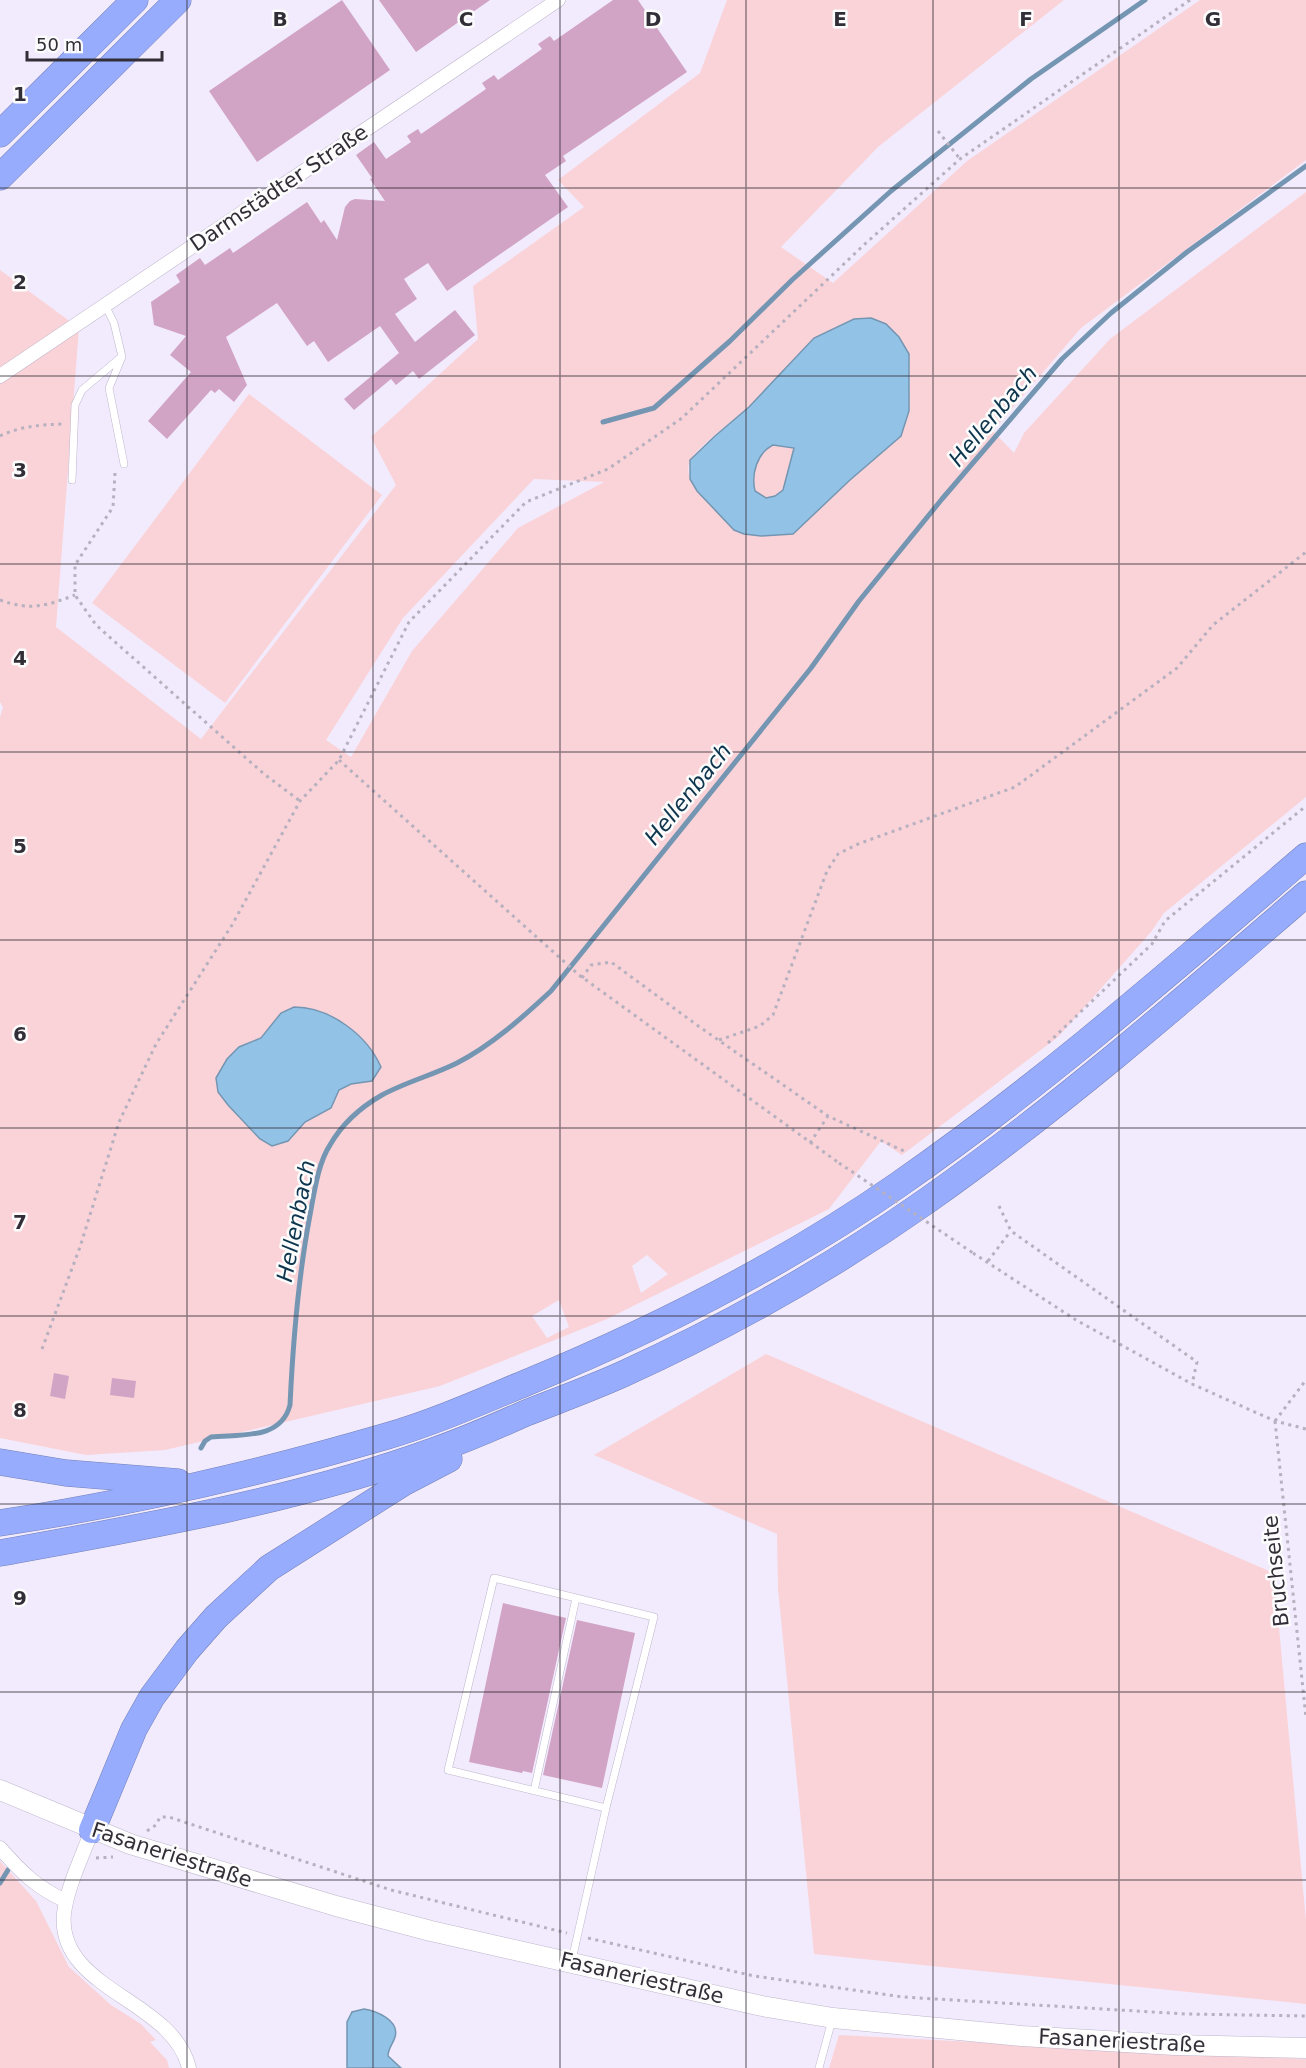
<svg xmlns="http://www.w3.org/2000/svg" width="1306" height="2068" viewBox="0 0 1306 2068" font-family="'DejaVu Sans',sans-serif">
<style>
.green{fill:#fad3d8;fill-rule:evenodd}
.water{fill:#92c3e6;stroke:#7596b2;stroke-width:1.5;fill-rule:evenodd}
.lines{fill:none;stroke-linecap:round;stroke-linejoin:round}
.stream{stroke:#7596b2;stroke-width:5}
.building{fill:#d1a3c5}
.lane-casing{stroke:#beb5cb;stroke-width:8}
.street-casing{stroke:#beb5cb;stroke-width:15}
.secondary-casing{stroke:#beb5cb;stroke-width:21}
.highway-casing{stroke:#7480b7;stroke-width:27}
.path{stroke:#b6b0bf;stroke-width:3;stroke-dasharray:3 4.5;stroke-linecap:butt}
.lane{stroke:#fff;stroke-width:7}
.street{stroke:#fff;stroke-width:14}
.secondary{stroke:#fff;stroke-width:20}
.highway{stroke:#97acfc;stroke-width:26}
.path-bridge{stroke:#b6b0bf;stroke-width:3;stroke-dasharray:3 4.5;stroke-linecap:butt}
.grid{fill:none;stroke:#322e37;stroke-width:1.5;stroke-opacity:0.55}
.labels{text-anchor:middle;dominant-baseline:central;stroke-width:5;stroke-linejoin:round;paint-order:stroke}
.street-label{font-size:21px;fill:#322e37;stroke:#fcfcfc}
.water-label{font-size:22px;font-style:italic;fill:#0d354d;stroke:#fcfcfc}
.grid-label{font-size:20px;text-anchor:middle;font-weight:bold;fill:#322e37;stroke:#fcfcfc;stroke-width:5;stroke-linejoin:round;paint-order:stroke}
</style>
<rect width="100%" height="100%" fill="#f2ebfd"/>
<path class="green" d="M727,0H1064L878,147L781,247L833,283L967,161L1200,0H1306V160L1081,328L993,431L1014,453L1024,433L1110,339L1306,192V797L1164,913L1151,932L1058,1037L902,1155L881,1141L829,1209L607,1319L440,1386L165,1450L86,1455L0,1438V717L3,707L0,702V270L79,328L56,627L201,739L396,485L371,437L478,339L473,286L584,207L558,180L700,73ZM814,338L909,354L910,387L850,480L793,534L697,491C692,483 685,472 690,461C697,447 734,420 748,408C772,387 793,362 814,338ZM534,479L604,482L518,528L412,651L351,757L326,740L403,618ZM647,1255L668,1274L641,1293L632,1266ZM559,1300L569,1327L547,1338L532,1316Z
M249,394L382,495L225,703L92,603Z
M773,445L794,448L783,490L775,496L766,498L755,491C751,474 757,453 773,445Z
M766,1354L1274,1573L1306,1921V2004L814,1954L778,1589L777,1534L594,1455Z
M0,1861L36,1901L69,1967L111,2005L141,2024L156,2040L150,2042L167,2060L169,2068H0Z
M839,2035L1306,2059V2068H829Z"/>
<path class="water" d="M871,318L886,324L899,337L909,354V411L901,436L850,480L793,534L761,536L744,534L734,530L697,491L690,479V460L715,436L749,407L814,338L854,319ZM773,445L794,448L783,490L775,496L766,498L755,491C751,474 757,453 773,445Z
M294,1007C330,1007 367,1035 381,1067L372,1081L351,1084L339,1090L331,1108L305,1122L288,1141L272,1146L260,1139L228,1105L218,1092L216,1078L227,1059L239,1047L261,1038L281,1013Z
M364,2009C376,2011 400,2020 395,2037C393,2044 388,2048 388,2056L401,2068H347V2022L352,2012Z"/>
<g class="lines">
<path class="stream" d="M603,422L654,408L730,341L792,280L891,191L1031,79L1145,0
M201,1448L205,1441L211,1437C241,1434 281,1440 290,1405C293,1341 298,1278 310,1215C314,1194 318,1163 330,1145C342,1124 361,1107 382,1095C406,1082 433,1075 457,1063C492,1045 523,1017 551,991L811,668L859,601L942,499L1062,359L1111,313L1187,252L1306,166
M0,1883L8,1870"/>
</g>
<path class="building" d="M342,0L390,70L257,162L209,91Z
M379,0H490L416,52Z
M613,0H638L687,72L563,156L566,161L545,175L568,207L447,291L428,263L404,279L417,299L395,314L415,342L455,310L475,335L419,379L413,371L396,385L391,379L354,410L344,399L399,353L380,326L328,362L314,341L307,346L277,303L226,337L247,385L234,402L219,389L215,393L211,390L167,439L148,421L191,372L170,355L186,336L154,325L151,302L180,282L176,275L200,258L205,265L230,248L233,253L307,202L321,223L324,220L337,240L345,207L350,201L355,199L385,201L370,179L372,178L356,155L374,142L386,159L411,142L407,136L418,129L421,134L486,89L482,83L494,75L498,80L542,49L538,44L550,36L554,41Z
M54,1373L69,1376L65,1399L50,1396Z
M112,1378L136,1381L134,1398L110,1395Z
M503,1603L566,1618L532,1773L523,1771L522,1773L469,1762Z
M577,1620L635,1633L602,1788L543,1775Z"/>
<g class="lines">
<defs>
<path id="lane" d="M105,305L114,323L122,357L109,388L124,464
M72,480L75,405L82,390L120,358
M534,1791L576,1598
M572,1960L606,1808L448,1770L494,1578L654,1617L606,1808
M819,2068L832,2020"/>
<path id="street" d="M0,376L558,0
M92,1830C82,1857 68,1885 64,1913C56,1990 173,1999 189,2068
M0,1848C21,1872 37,1888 66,1901"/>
<path id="secondary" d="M0,1790L130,1844L336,1906L431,1931L762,2006L833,2018L1022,2036L1175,2045L1306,2048"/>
<path id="highway" d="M0,134L135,0
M0,177L178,0
M0,1462L66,1473L178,1482
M0,1523C131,1503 260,1473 387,1436C435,1422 482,1401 528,1382C656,1329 783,1265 898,1185C1042,1085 1173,970 1306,856
M0,1553C144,1527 299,1500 436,1450C467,1439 497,1426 526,1413C559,1400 592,1388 623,1374C729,1326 834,1266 928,1200C1061,1106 1183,1000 1306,894
M92,1830L134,1729L152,1697L187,1650L216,1617L269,1568L403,1483L449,1459"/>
</defs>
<use href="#lane" class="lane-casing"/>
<use href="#street" class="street-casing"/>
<use href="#secondary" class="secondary-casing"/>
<use href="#highway" class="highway-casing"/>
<path class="path" d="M938,131L960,159
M0,436C21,426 40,425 62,424
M115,473L113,507L75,565V595L96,625L264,774L300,801
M0,600C30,611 46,606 75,595
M339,760L579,975L839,1163
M582,978L591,965L611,962L701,1028L828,1116L906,1152
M719,1040L760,1026L773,1015L827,871L838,854L858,844L1015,787L1177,668L1213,625L1306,552
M1048,1043L1152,944L1165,921L1306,806
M810,1143L828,1116
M999,1206L1011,1231L1197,1362L1192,1384
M973,1253L1076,1320L1192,1384L1275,1421L1306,1429
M988,1261L1010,1232
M42,1349L80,1247L119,1122L156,1044L232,925L300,801L339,760L409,622L526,502L608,469L682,418L867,242L960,159L1190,0
M1275,1421L1306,1718
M1275,1421L1306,1380
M147,1831L156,1825L160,1817H169L391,1890L567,1933
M96,1858L113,1857
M588,1938L754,1976L903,1997L1186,2014L1306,2016"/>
<use href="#lane" class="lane"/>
<use href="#street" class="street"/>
<use href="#secondary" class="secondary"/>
<use href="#highway" class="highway"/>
<path class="path-bridge" d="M839,1163L973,1253"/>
</g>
<path class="grid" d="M187,0V2068M373,0V2068M560,0V2068M746,0V2068M933,0V2068M1119,0V2068M0,188H1306M0,376H1306M0,564H1306M0,752H1306M0,940H1306M0,1128H1306M0,1316H1306M0,1504H1306M0,1692H1306M0,1880H1306"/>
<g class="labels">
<g class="street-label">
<text transform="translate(279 188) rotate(-34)">Darmstädter Straße</text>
<text transform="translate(1276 1571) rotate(-96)">Bruchseite</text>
<text transform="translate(172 1855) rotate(18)">Fasaneriestraße</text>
<text transform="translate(642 1978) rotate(13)">Fasaneriestraße</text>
<text transform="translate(1122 2041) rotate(3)">Fasaneriestraße</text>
</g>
<g class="water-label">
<text transform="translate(993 416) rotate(-50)">Hellenbach</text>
<text transform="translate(688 794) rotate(-51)">Hellenbach</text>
<text transform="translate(296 1221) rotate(-79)">Hellenbach</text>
</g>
</g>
<g class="grid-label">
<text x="280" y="26">B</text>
<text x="466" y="26">C</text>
<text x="653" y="26">D</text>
<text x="840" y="26">E</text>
<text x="1026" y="26">F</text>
<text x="1213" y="26">G</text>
<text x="20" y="101">1</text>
<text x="20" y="289">2</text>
<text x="20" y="477">3</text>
<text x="20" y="665">4</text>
<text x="20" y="853">5</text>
<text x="20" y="1041">6</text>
<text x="20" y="1229">7</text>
<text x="20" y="1417">8</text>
<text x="20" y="1605">9</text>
</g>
<path d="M27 51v9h135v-9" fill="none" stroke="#322e37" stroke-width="3"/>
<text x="36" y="51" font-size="18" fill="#322e37" stroke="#fcfcfc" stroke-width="4.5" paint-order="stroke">50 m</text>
</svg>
